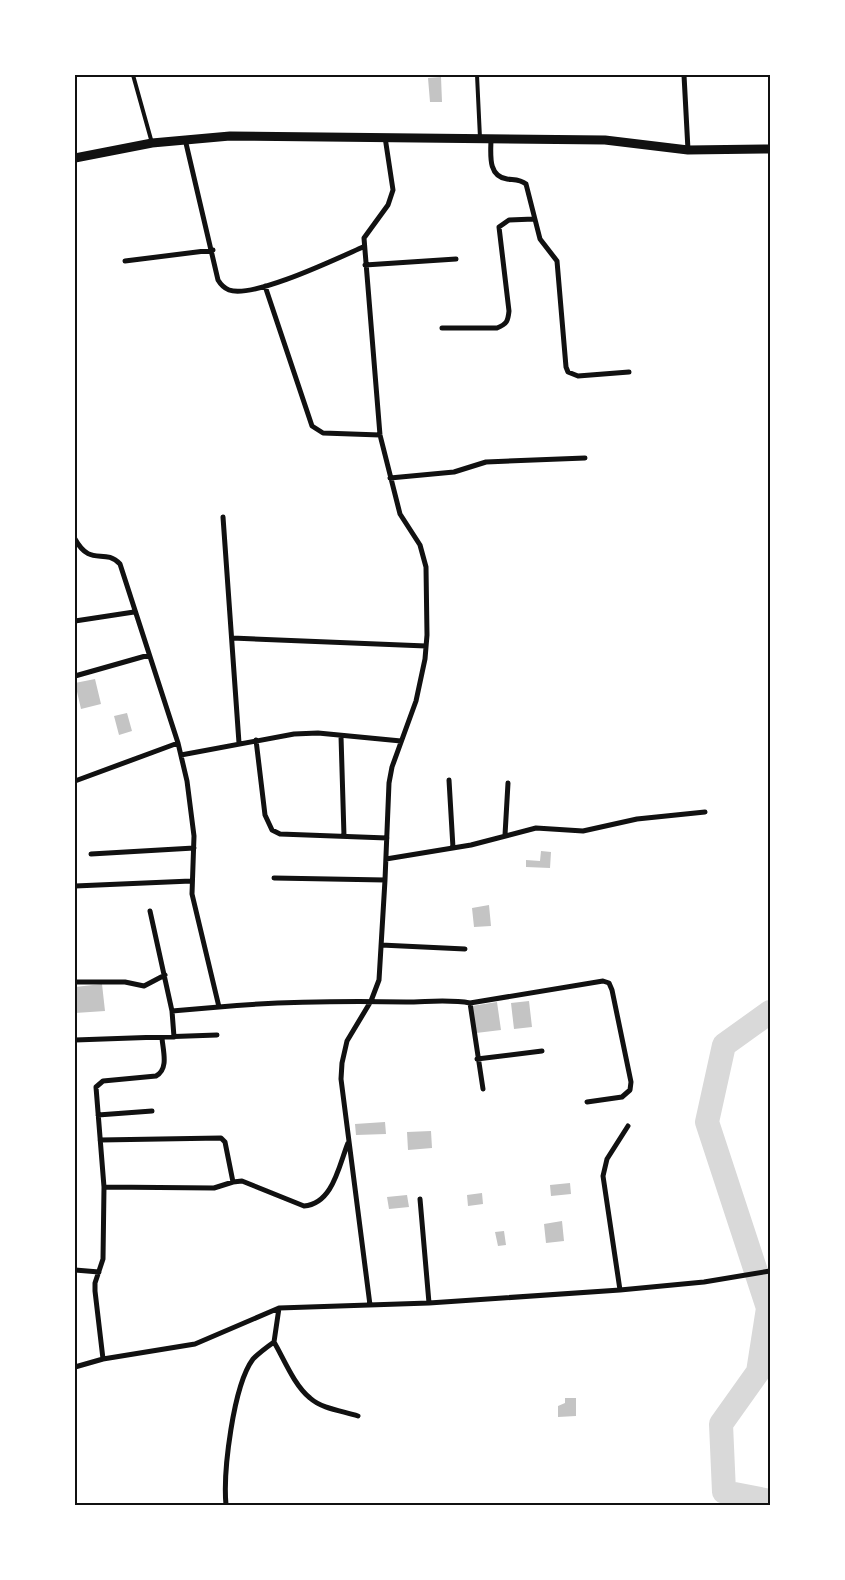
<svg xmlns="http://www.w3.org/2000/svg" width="845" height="1580" viewBox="0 0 845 1580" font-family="Lato,sans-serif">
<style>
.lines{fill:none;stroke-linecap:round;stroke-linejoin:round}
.river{stroke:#d9d9d9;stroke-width:24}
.building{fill:#c4c4c4}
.service{stroke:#111;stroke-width:4}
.minor{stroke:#111;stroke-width:5}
.tertiary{stroke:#111;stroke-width:9}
.neatline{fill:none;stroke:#111;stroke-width:2}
</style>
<rect width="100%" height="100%" fill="#fff"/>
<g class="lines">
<path class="river" d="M770,1012L724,1045L707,1122L768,1308L758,1372L721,1424L724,1492L770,1501"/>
</g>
<path class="building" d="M441,77L442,102H430L428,78Z
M95,679L101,704L81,709L75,683Z
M127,713L132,731L119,735L114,716Z
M541,851L551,852L550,868L526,867V860L540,861Z
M489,905L491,926L474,927L472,908Z
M102,984L105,1011L75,1013V987Z
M529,1001L532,1027L514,1029L511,1003Z
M497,1002L501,1030L476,1033L472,1006Z
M385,1122L386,1134L356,1135L355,1124Z
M431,1131L432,1148L408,1150L407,1132Z
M570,1183L571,1194L551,1196L550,1185Z
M482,1193L483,1204L468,1206L467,1195Z
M407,1195L409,1207L389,1209L387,1197Z
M562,1221L564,1241L546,1243L544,1224Z
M504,1231L506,1245L498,1246L495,1232Z
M565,1398H576V1416L558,1417V1406L565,1403Z"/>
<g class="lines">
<path class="service" d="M133,75L152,143
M477,75L480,138"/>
<path class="minor" d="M684,75L688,150
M491,138C491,153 487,176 507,179C514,180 520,179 526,184L540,239L557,261L566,367L568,372L578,376L629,372
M185,139L218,280C221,285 224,288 229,290C253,299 338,258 363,247
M125,261L213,250
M365,265L456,259
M265,286L312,426L323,433L380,435
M442,328H497C507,324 508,321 509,311L499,227L509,220L534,219
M390,478L454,472L486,462L585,458
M223,517L239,743
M75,539C91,568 104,547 120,564L178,743L187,781L194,836L192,894L219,1007C281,1001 343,1001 406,1002C427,1002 449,999 470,1003L603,981L609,983L612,990L631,1082L630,1090L622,1097L587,1102
M75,621L134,612
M232,638L426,646
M75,676L149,655
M341,736L344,836
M256,740L265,815L272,830L280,834L387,838
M181,755L294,734L318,733L401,741
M449,780L453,848
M75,781L178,743
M505,835L508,783
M91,854L194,848
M386,859L471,845L536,828L583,831L637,819L705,812
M274,878L385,880
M75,886L191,881
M150,911L172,1011L219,1007
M381,945L465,949
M75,982H125L144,986L165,975
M470,1003L483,1089
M172,1011L174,1037
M75,1040L217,1035
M477,1059L542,1051
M98,1115L152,1111
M100,1140L221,1138L225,1142L233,1182
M104,1187L214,1188L233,1182L242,1181L304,1206C333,1204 339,1165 348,1143
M420,1199L429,1303
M75,1270L99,1272
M620,1290L603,1176L607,1159L628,1126
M370,1305L341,1079L342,1063L347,1041L371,1001L379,980L385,880L389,783L392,767L416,701L425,659L427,635L426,567L420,545L400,514L380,435L364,238L388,205L393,190L385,137
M274,1342C284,1359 294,1385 310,1398C322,1409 343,1411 358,1416
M103,1359L95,1291V1283L103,1259L104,1187L96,1087L103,1081L156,1076C169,1069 163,1051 162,1038
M75,1367L103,1359L195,1344L279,1308L429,1303L620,1290L704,1282L770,1271
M226,1505C223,1472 233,1386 253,1359C259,1353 267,1347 274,1342L279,1308"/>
<path class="tertiary" d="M75,158L152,143L230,136L605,140L688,150L770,149"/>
</g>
<rect width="845" height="1580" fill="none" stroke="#ffffff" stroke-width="152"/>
<rect x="76" y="76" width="693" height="1428" class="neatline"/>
</svg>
